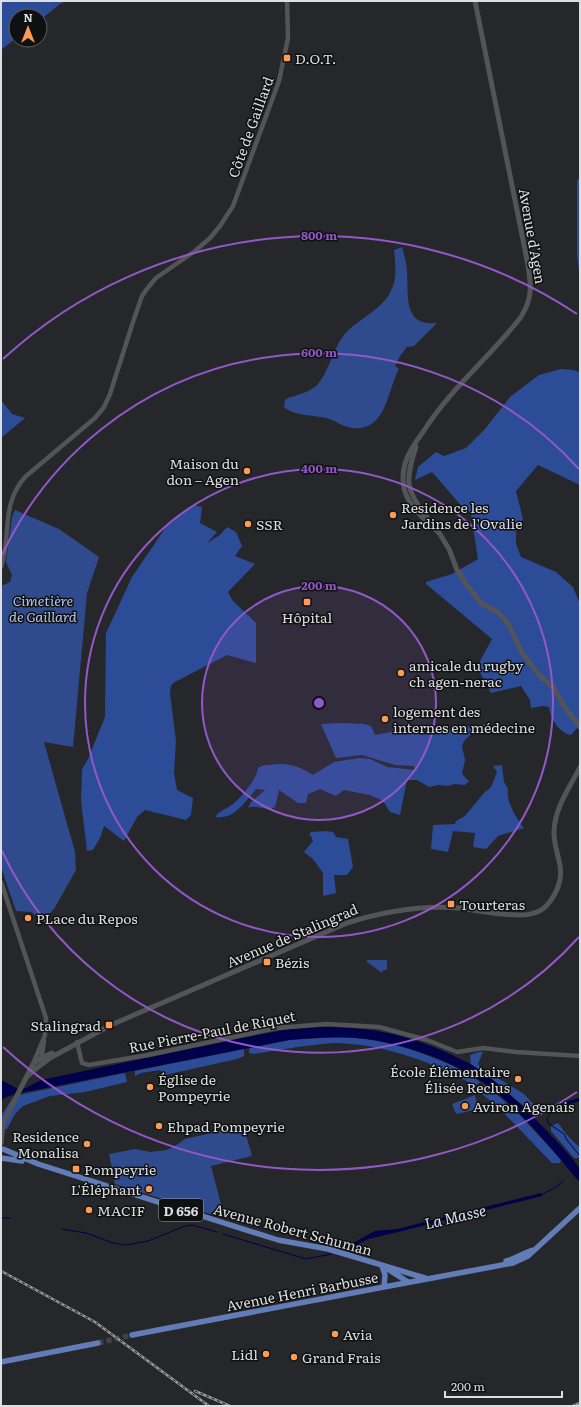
<svg xmlns="http://www.w3.org/2000/svg" width="581" height="1407" viewBox="0 0 581 1407" font-family="Literata,serif">
<style>
.green{fill:#2f4a8d}
.forest{fill:#2d4c97}
.water{fill:#01004a}
.lines{fill:none;stroke-linecap:round;stroke-linejoin:round}
.stream{stroke:#01004a;stroke-width:1}
.primary-tunnel{stroke:#404245;stroke-width:5.5;stroke-dasharray:5.5 3;stroke-linecap:butt}
.tertiary{stroke:#525458;stroke-width:4.5}
.secondary{stroke:#525458;stroke-width:5}
.primary{stroke:#627cb7;stroke-width:5.5}
.rail-casing{stroke:#989a9c;stroke-width:2.5}
.rail{stroke:#0f1011;stroke-width:1;stroke-dasharray:3;stroke-linecap:butt}
.ring{fill:none;stroke:#9358c7;stroke-width:2}
.poi-dot{fill:#fd9c55;stroke:#0f1011;stroke-width:1.5}
.labels{text-anchor:middle;dominant-baseline:central;stroke-width:3;stroke-linejoin:round;paint-order:stroke}
.shield{fill:#0f1011;stroke:#9ea0a2;stroke-width:1}
.shield-label{font-size:13px;font-weight:bold;fill:#dcdee0}
.poi-label{font-size:14px;fill:#dcdee0;stroke:#0f1011;text-anchor:start}
.street-label{font-size:14px;fill:#dcdee0;stroke:#0f1011}
.park-label{font-size:14px;font-style:italic;fill:#b0c5ef;stroke:#0f1011}
.water-label{font-size:15px;font-style:italic;fill:#d6e1f7;stroke:#0f1011}
.centre{fill:#9358c7;stroke:#0f1011;stroke-width:2}
.ring-label{font-size:12px;text-anchor:middle;font-weight:bold;fill:#9358c7;stroke:#0f1011;stroke-width:3;stroke-linejoin:round;paint-order:stroke}
</style>
<rect width="100%" height="100%" fill="#25272a"/>
<path class="green" d="M402,247C404,255 407,263 407,272C409,296 402,326 437,323L414,346L407,347L400,356L395,366L399,369C387,390 387,432 352,428C343,427 335,420 326,418C313,415 294,416 284,407L285,400L288,398C297,395 309,392 316,386C329,373 332,350 344,335C359,317 385,310 393,286C397,275 395,261 394,250Z
M15,510L59,529L99,557L87,593L73,747L44,742L75,852L76,870L54,909L43,921L31,912L16,911L1,867V586L10,582L12,575L6,562L12,517Z
M367,960H387V970H383L382,973L367,962Z
M475,1095L478,1109L457,1114L455,1112L452,1104Z
M243,1124L252,1156L211,1166L223,1212L210,1214L115,1184L109,1154L135,1149L150,1152L167,1150L178,1144L185,1139L238,1127V1126Z"/>
<path class="forest" d="M1,1H66L60,4L40,20V16H16V38L1,50Z
M580,176V280L577,255V181Z
M561,369L574,370L580,373V485L538,465L516,491L523,519L516,531V544L521,557L556,572L573,587L580,604V731L577,728L571,735C559,733 550,718 549,707L542,706L531,708L530,700L521,686L491,693L478,669L480,661L492,639L426,584V582L452,574L478,559L471,514L465,510L432,472L415,480L418,467L436,452L444,456L466,448L485,429L510,397L539,375Z
M1,400L12,414L25,418L1,438Z
M193,505L202,507L200,523L217,532L207,543L220,535L227,527L236,532L242,546L235,556L255,564L228,592L233,601L256,623V663L227,655L173,683L171,686L170,693L176,741L174,773L177,790L193,798L191,815L186,820L145,810L137,817L124,841L104,826L100,838L93,850L87,851L81,801L82,769L88,759L105,717L106,633L132,577L166,527Z
M341,723L364,724L371,726L375,735L391,732L405,734L490,724L492,725L472,733L464,741L462,746L465,760L462,774L469,781L465,785L455,784L448,786L438,785L429,787L417,780H407L400,815L390,812L383,801L370,795L344,790L336,796L320,789L308,794L306,803H298L279,790L275,807C266,812 256,804 248,808L251,802L265,790L256,789C246,801 234,820 216,817L217,814C222,810 228,808 233,804C242,797 257,779 258,768C262,765 266,765 270,765C287,762 299,766 313,775L334,762L359,758L370,759L387,767L415,770L414,766L395,765L362,755L336,758L321,724Z
M502,765L504,782L508,789C505,799 517,820 524,828L498,836L486,849L473,847L475,833L453,831L448,852L431,849L433,825L455,824L456,821L465,816L484,793L491,787L497,772L493,766Z
M327,831L333,832L336,837L348,839L353,867L347,875H334L336,893L323,896V873L313,859L304,852L313,841L311,836L309,835L311,832Z
M321,1038C333,1038 344,1037 355,1038C384,1040 412,1049 439,1060C454,1066 467,1072 480,1082L475,1086C433,1062 384,1044 336,1043C329,1043 321,1044 314,1045C294,1047 274,1051 254,1054L249,1053V1050L250,1048L289,1040Z
M244,1049V1056L237,1059L165,1075L160,1070L141,1073L135,1076V1071Z
M479,1052H483L478,1064L481,1068L524,1094L538,1109L534,1107L531,1110L520,1103L471,1064L470,1055Z
M125,1073L127,1082L85,1092L50,1096L23,1106L15,1114L7,1129H1V1116L14,1096Z
M485,1085L515,1110L556,1154L561,1160L560,1163H552L498,1107L483,1095L481,1086Z
M558,1123L566,1134L579,1147L580,1157L579,1158H574L551,1131V1126Z"/>
<path class="water" d="M322,1027C367,1027 400,1033 441,1050C453,1056 466,1061 477,1068C503,1086 525,1108 547,1131C553,1138 579,1163 580,1171C581,1175 580,1179 580,1183C553,1151 524,1114 491,1088C457,1062 399,1041 356,1038C334,1036 311,1038 289,1040L15,1094L4,1098L2,1101L1,1100V1080L18,1089L26,1088L41,1080L242,1038L290,1029Z
M580,1098V1101L561,1107L552,1113L550,1111L563,1102Z
M541,1193L542,1196L398,1232L368,1239L348,1250L342,1249L375,1231L397,1229Z"/>
<g class="lines">
<path class="stream" d="M551,1113L547,1118L548,1123L564,1134L567,1140L580,1156
M541,1195L556,1187L563,1181
M1,1218H10
M62,1229L86,1233L113,1243L126,1245L148,1241L185,1226L192,1225L217,1232
M223,1234L306,1259L332,1254"/>
<path class="primary-tunnel" d="M98,1343L132,1335"/>
<path class="tertiary" d="M1,567C12,535 0,506 25,477L95,418L104,407L110,394L132,325L142,296L146,290L156,278L195,251L210,238L220,226L233,206L279,81L288,38L287,1
M1,882L46,1018L45,1035L33,1064
M77,1042L82,1063L89,1065L148,1055L277,1028L326,1024L379,1027L427,1040L457,1052L483,1048L516,1052L580,1056
M41,1061L44,1041"/>
<path class="secondary" d="M416,447C405,480 405,490 427,517
M438,531L449,549L457,570L469,588L481,603L499,613L509,625L522,653L540,676L553,687L567,711L580,726
M439,533C426,520 408,507 404,488C402,478 403,468 407,458C411,449 417,440 423,432C450,389 490,357 521,317C533,297 531,286 528,265L475,1
M26,1078L33,1071L50,1058L111,1025L347,923C382,912 421,905 458,908C477,910 518,919 534,913C546,910 553,899 558,887C566,866 553,851 554,831C555,807 570,787 580,767
M1,1127L33,1064L41,1058L52,1053
M1,1143L3,1124"/>
<path class="primary" d="M3,1149L38,1164L278,1240L328,1249L425,1278
M1,1158L22,1161
M506,1261C516,1259 524,1252 534,1250
M382,1266L385,1275L384,1287
M389,1270L408,1282
M132,1335L384,1287L513,1263L528,1256L580,1208
M1,1362L98,1343"/>
<defs>
<path id="rail" d="M1,1271L95,1322L209,1406
M195,1391L230,1406
M573,1406L580,1403"/>
</defs>
<use href="#rail" class="rail-casing"/>
<use href="#rail" class="rail"/>
</g>
<circle cx="319" cy="703" r="117" fill="#9358c7" fill-opacity=".12"/>
<g class="ring">
<circle cx="319" cy="703" r="117"/>
<circle cx="319" cy="703" r="234"/>
<path d="M579 937A350 350 0 0 1 2 851M2 555A350 350 0 0 1 579 469"/>
<path d="M577 1092A467 467 0 0 1 3 1047M3 359A467 467 0 0 1 577 314"/>
</g>
<g class="poi-dot">
<rect x="283" y="54" width="8" height="8" rx="2"/>
<circle cx="247" cy="471" r="4"/>
<circle cx="393" cy="515" r="4"/>
<circle cx="248" cy="524" r="4"/>
<rect x="303" y="598" width="8" height="8" rx="2"/>
<circle cx="401" cy="673" r="4"/>
<circle cx="385" cy="719" r="4"/>
<rect x="447" y="900" width="8" height="8" rx="2"/>
<circle cx="28" cy="918" r="4"/>
<rect x="263" y="958" width="8" height="8" rx="2"/>
<rect x="105" y="1021" width="8" height="8" rx="2"/>
<circle cx="518" cy="1079" r="4"/>
<circle cx="150" cy="1087" r="4"/>
<circle cx="465" cy="1106" r="4"/>
<circle cx="159" cy="1126" r="4"/>
<circle cx="87" cy="1144" r="4"/>
<rect x="72" y="1165" width="8" height="8" rx="2"/>
<circle cx="149" cy="1189" r="4"/>
<circle cx="89" cy="1210" r="4"/>
<circle cx="335" cy="1334" r="4"/>
<circle cx="266" cy="1354" r="4"/>
<circle cx="294" cy="1357" r="4"/>
</g>
<g class="labels">
<rect class="shield" x="159" y="1199" width="44" height="22" rx="3"/>
<g class="shield-label">
<text x="181" y="1210">D 656</text>
</g>
<g class="poi-label">
<text x="295" y="58">D.O.T.</text>
<text x="239" y="463" text-anchor="end">Maison du<tspan x="239" dy="16">don – Agen</tspan></text>
<text x="401" y="507">Residence les<tspan x="401" dy="16">Jardins de l'Ovalie</tspan></text>
<text x="256" y="524">SSR</text>
<text x="307" y="617" text-anchor="middle">Hôpital</text>
<text x="409" y="665">amicale du rugby<tspan x="409" dy="16">ch agen-nerac</tspan></text>
<text x="393" y="711">logement des<tspan x="393" dy="16">internes en médecine</tspan></text>
<text x="459" y="904">Tourteras</text>
<text x="36" y="918">PLace du Repos</text>
<text x="275" y="962">Bézis</text>
<text x="101" y="1025" text-anchor="end">Stalingrad</text>
<text x="510" y="1071" text-anchor="end">École Élémentaire<tspan x="510" dy="16">Élisée Reclus</tspan></text>
<text x="158" y="1079">Église de<tspan x="158" dy="16">Pompeyrie</tspan></text>
<text x="473" y="1106">Aviron Agenais</text>
<text x="167" y="1126">Ehpad Pompeyrie</text>
<text x="79" y="1136" text-anchor="end">Residence<tspan x="79" dy="16">Monalisa</tspan></text>
<text x="84" y="1169">Pompeyrie</text>
<text x="141" y="1189" text-anchor="end">L'Éléphant</text>
<text x="97" y="1210">MACIF</text>
<text x="343" y="1334">Avia</text>
<text x="258" y="1354" text-anchor="end">Lidl</text>
<text x="302" y="1357">Grand Frais</text>
</g>
<g class="street-label">
<text transform="translate(250 127) rotate(-70)">Côte de Gaillard</text>
<text transform="translate(533 236) rotate(80)">Avenue d'Agen</text>
<text transform="translate(292 935) rotate(-23)">Avenue de Stalingrad</text>
<text transform="translate(212 1031) rotate(-11)">Rue Pierre-Paul de Riquet</text>
<text transform="translate(293 1229) rotate(15)">Avenue Robert Schuman</text>
<text transform="translate(302 1291) rotate(-11)">Avenue Henri Barbusse</text>
</g>
<g class="park-label">
<text x="43" y="600">Cimetière<tspan x="43" dy="16">de Gaillard</tspan></text>
</g>
<g class="water-label">
<text transform="translate(455 1216) rotate(-13)">La Masse</text>
</g>
</g>
<circle cx="319" cy="703" r="6" class="centre"/>
<g class="ring-label">
<text x="319" y="240">800 m</text>
<text x="319" y="357">600 m</text>
<text x="319" y="473">400 m</text>
<text x="319" y="590">200 m</text>
</g>
<rect width="581" height="1407" fill="none" stroke="#dcdee0" stroke-width="4"/>
<g transform="translate(28 28)"><circle r="19" fill="#0f1011" stroke="#616264"/>
<path d="M0-3L7 15L0 10L-7 15Z" fill="#fd9c55"/>
<text y="-6" font-size="11" font-weight="bold" text-anchor="middle" fill="#dcdee0">N</text>
</g>
<path d="M445 1391v6h117v-6" fill="none" stroke="#dcdee0" stroke-width="2"/>
<text x="451" y="1391" font-size="12" fill="#dcdee0" stroke="#0f1011" stroke-width="3" paint-order="stroke">200 m</text>
</svg>
